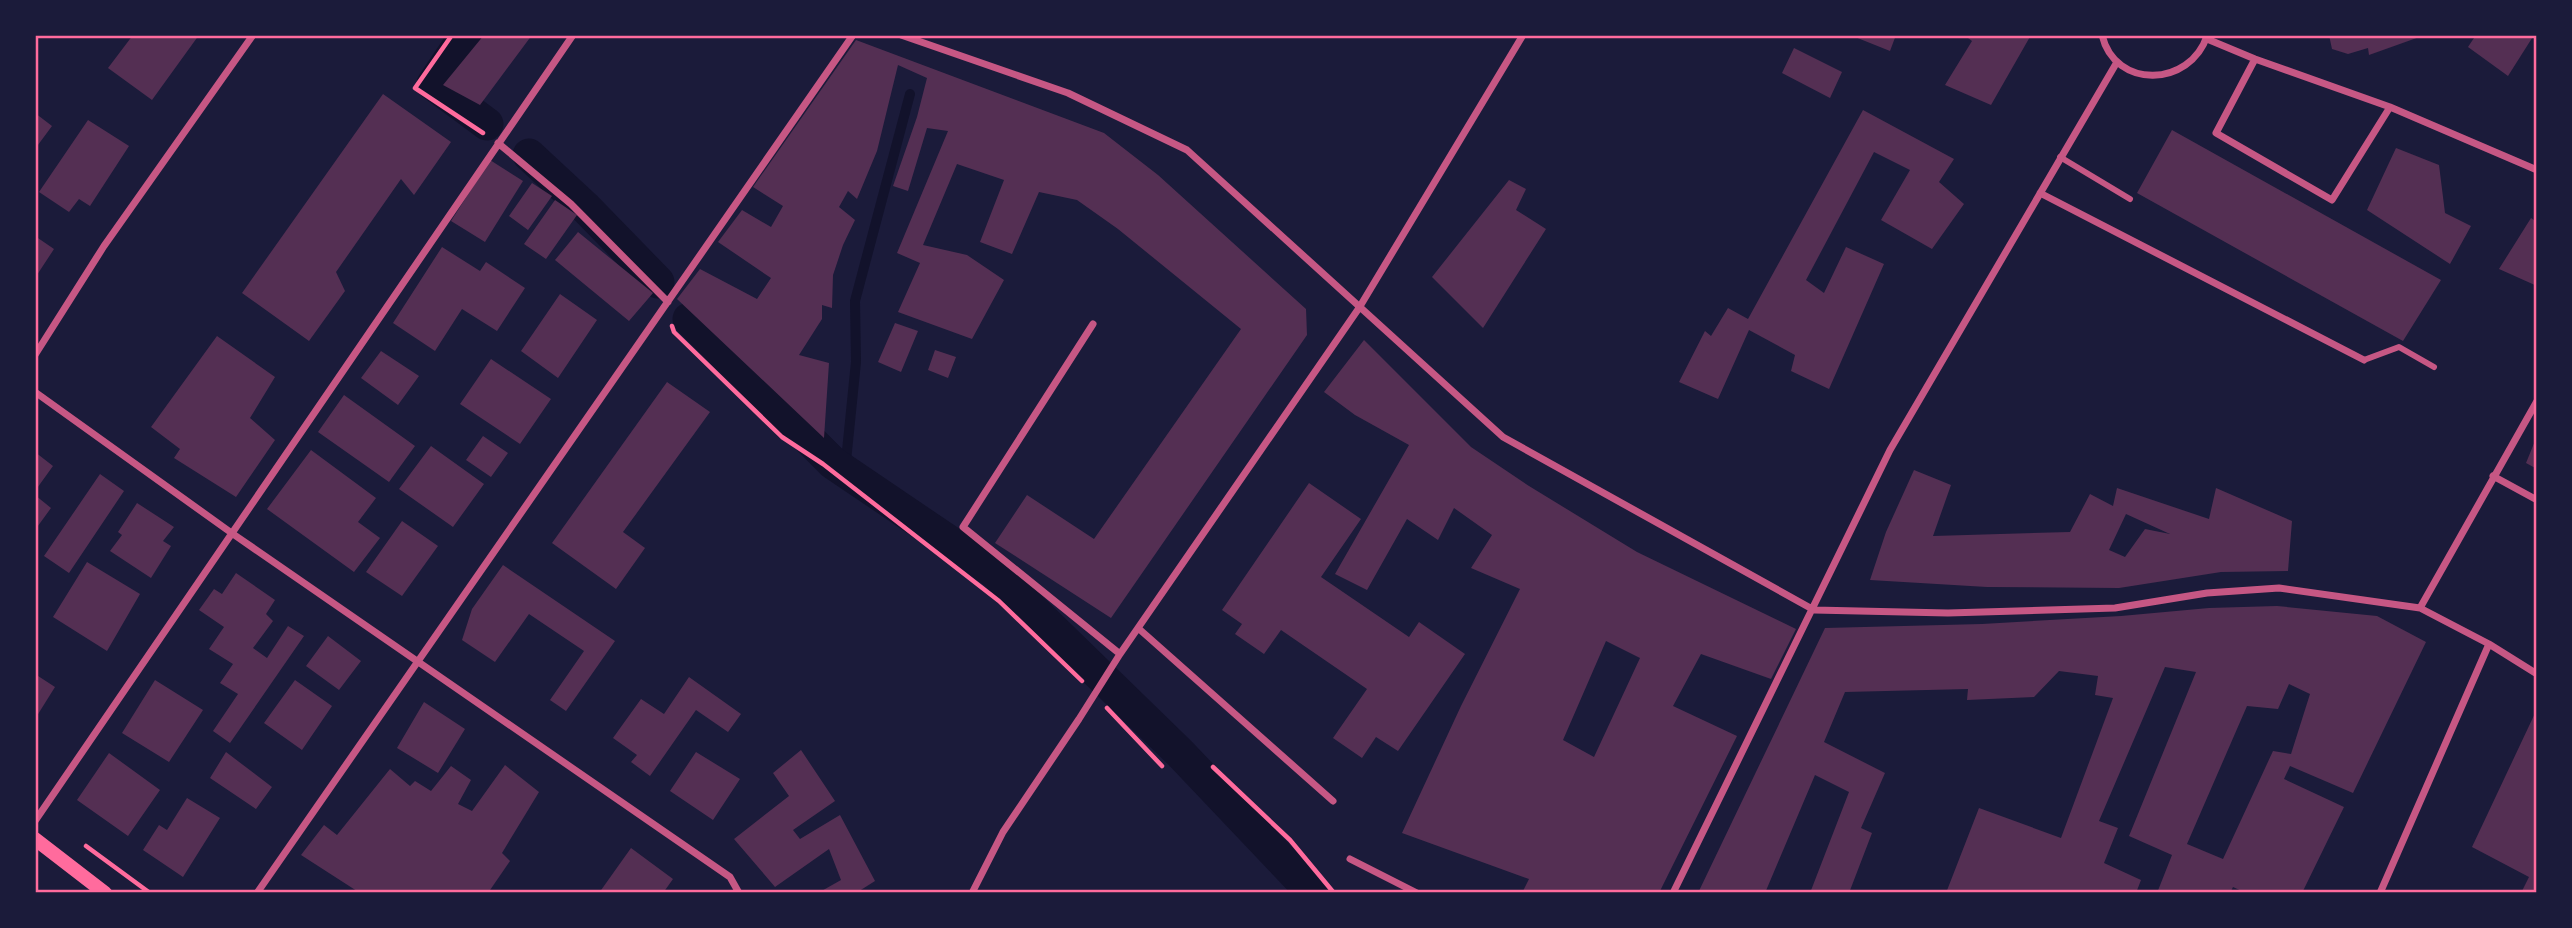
<svg xmlns="http://www.w3.org/2000/svg" width="2572" height="928" viewBox="0 0 2572 928" font-family="'DM Sans',sans-serif">
<style>
.lines{fill:none;stroke-linecap:round;stroke-linejoin:round}
.stream{stroke:#12122b;stroke-width:10}
.canal{stroke:#12122b;stroke-width:33}
.building{fill:#542f53;fill-rule:evenodd}
.path{stroke:#ff6b9d;stroke-width:4.5}
.pedestrian{stroke:#c65784;stroke-width:6}
.minor{stroke:#c65784;stroke-width:7}
.secondary{stroke:#ff6b9d;stroke-width:14}
.neatline{fill:none;stroke:#ff6b9d;stroke-width:2.5}
</style>
<rect width="100%" height="100%" fill="#1b1b3a"/>
<g class="lines">
<path class="stream" d="M846,461L856,362L855,301L910,94"/>
<path class="canal" d="M466,35L433,84L487,124
M529,155L585,207L658,282
M689,319L833,463L994,572L1180,753L1313,893"/>
</g>
<path class="building" d="M133,35H199L152,100L108,68Z
M484,35H532L480,105L443,85Z
M1850,35H1896L1890,51Z
M1964,35H2031L1991,105L1945,85L1972,41Z
M2329,35H2425L2369,55L2368,48L2348,54L2332,49Z
M2476,35H2534L2508,76L2468,47Z
M856,40L1104,133L1158,175L1306,309L1307,335L1111,618L995,543L1027,495L1094,539L1241,329L1118,229L1077,200L1039,192L1012,254L980,242L1004,180L957,164L923,245L967,255L1004,280L972,339L898,312L920,263L897,253L948,131L927,128L908,191L893,186L917,117L927,78L898,65L877,151L857,199L848,191L839,207L855,220L843,245L833,275L832,308L822,305V319L799,355L829,363L824,438L677,299L700,269L757,299L771,278L718,242L742,210L771,227L783,206L753,187Z
M1794,48L1842,72L1830,98L1782,73Z
M383,94L451,142L414,195L401,179L336,272L345,291L309,341L242,293Z
M1863,110L1954,159L1939,182L1964,204L1932,249L1881,220L1910,170L1874,152L1806,280L1824,293L1846,247L1884,264L1829,389L1791,371L1795,355L1749,330L1718,399L1679,382L1705,331L1711,336L1728,308L1748,319Z
M35,113L52,126L35,149Z
M88,120L129,146L90,206L79,199L69,212L39,192Z
M2172,130L2441,280L2403,341L2137,193Z
M2396,148L2439,165L2445,213L2471,226L2450,264L2367,210Z
M490,160L523,181L485,242L451,221Z
M1509,180L1526,189L1516,210L1546,229L1483,328L1432,277Z
M532,183L552,196L528,230L509,216Z
M555,200L577,215L546,259L524,244Z
M2531,218L2537,222V286L2499,269Z
M578,232L653,293L629,321L555,260Z
M35,236L54,249L35,278Z
M442,247L480,271L486,262L525,288L497,331L462,309L435,351L393,323Z
M560,294L597,320L558,378L521,351Z
M895,323L918,331L901,372L878,362Z
M217,336L275,377L250,418L275,440L236,497L174,458L180,449L151,427Z
M1364,340L1471,447L1529,486L1637,552L1796,629L1771,679L1701,654L1673,706L1737,736L1659,893H1522L1529,879L1402,833L1461,706L1520,589L1471,568L1492,535L1454,508L1438,540L1407,519L1367,590L1335,574L1409,445L1355,415L1324,392ZM1606,641L1640,658L1594,757L1563,740Z
M935,350L956,357L948,378L928,370Z
M381,351L419,376L398,405L361,378Z
M491,359L551,399L520,444L460,404Z
M667,382L710,412L623,532L645,548L616,589L552,543Z
M344,395L415,446L389,482L318,432Z
M483,436L508,453L491,477L466,460Z
M2537,436V469L2526,463Z
M431,446L484,484L453,527L399,489Z
M311,450L376,498L358,522L380,538L354,572L267,509Z
M35,452L53,466L35,491Z
M1914,470L1951,485L1933,536L2070,532L2090,494L2113,506L2117,488L2209,519L2216,488L2292,521L2288,571L2221,572L2119,588L1987,587L1870,580L1886,532ZM2126,514L2170,534L2145,529L2125,557L2109,550Z
M100,474L124,491L69,573L44,556Z
M1309,483L1361,519L1321,577L1409,637L1419,622L1465,654L1398,751L1376,737L1362,758L1333,738L1367,689L1281,630L1264,654L1235,634L1242,624L1222,610Z
M35,495L51,508L35,530Z
M137,503L174,527L163,541L171,546L151,578L110,551L122,535L118,532Z
M402,521L438,546L402,596L366,572Z
M87,562L140,594L107,651L53,617Z
M503,565L615,641L566,711L550,700L584,651L529,614L495,662L462,640L472,609Z
M236,573L275,600L266,614L273,621L253,648L267,658L288,626L304,636L230,743L213,731L238,694L220,683L233,664L209,649L224,627L199,610L214,589L222,594Z
M2277,606L2377,616L2426,642L2353,793L2290,766L2284,779L2344,807L2302,893H2246L2233,887L2230,893H2157L2172,855L2129,836L2196,672L2165,667L2099,821L2118,828L2104,863L2141,880L2136,893H2086L2079,890L2077,893H1946L1979,808L2061,838L2113,698L2095,695L2098,676L2059,671L2034,697L1967,700L1968,689L1845,692L1824,742L1885,773L1861,828L1872,833L1849,893H1810L1849,792L1815,775L1765,893H1698L1825,628L1982,624L2121,616L2209,608ZM2289,684L2310,694L2291,754L2273,751L2223,859L2187,844L2247,706L2278,709Z
M328,636L361,661L339,690L306,666Z
M35,674L55,687L35,719Z
M689,677L741,714L728,732L696,710L650,776L631,762L637,755L613,738L641,699L664,714Z
M155,680L203,710L169,762L122,733Z
M295,680L332,706L302,750L264,723Z
M424,702L465,729L438,773L397,748Z
M2537,709V893H2521L2529,877L2472,847Z
M801,750L835,801L793,830L800,839L840,815L875,881L856,893H818L841,880L829,849L775,887L734,839L789,796L773,773Z
M226,752L272,787L256,809L210,778Z
M696,752L740,779L713,820L670,791Z
M109,753L160,790L128,836L77,800Z
M505,765L539,792L502,853L510,861L488,893H360L301,855L324,825L337,835L390,769L410,786L415,781L431,791L451,766L471,780L458,804L472,811Z
M187,798L220,818L183,877L143,850L159,825L167,830Z
M631,848L673,879L663,893H599Z"/>
<g class="lines">
<path class="path" d="M452,35L415,88L483,133
M672,326L674,332L782,437L823,464L999,601L1082,681
M1107,708L1162,766
M1213,767L1290,840L1334,893
M86,846L150,893"/>
<path class="pedestrian" d="M2060,157L2130,199
M2364,360L2399,347L2434,367"/>
<path class="minor" d="M901,35L1068,93L1187,150L1503,437L1814,610L1948,613L2115,608L2207,593L2279,588L2420,608L2489,644L2537,674
M2102,35C2115,90 2190,87 2207,36
M2207,39L2255,59L2390,107L2537,170
M2255,59L2216,133L2332,200L2390,107
M498,143L571,204L668,302
M2040,193L2364,360
M1093,324L963,527L1120,654
M35,355L104,246L253,35
M35,392L233,534L730,877L739,893
M2493,476L2537,500
M2420,608L2537,401
M1138,628L1333,801
M35,821L573,35
M1350,859L1417,893
M257,893L853,35
M972,893L1003,832L1079,719L1120,654L1359,308L1523,35
M1673,893L1890,450L2117,62
M2380,893L2489,644"/>
<path class="secondary" d="M35,839L105,893"/>
</g>
<rect width="2572" height="928" fill="none" stroke="#1b1b3a" stroke-width="74"/>
<rect x="37" y="37" width="2498" height="854" class="neatline"/>
</svg>
